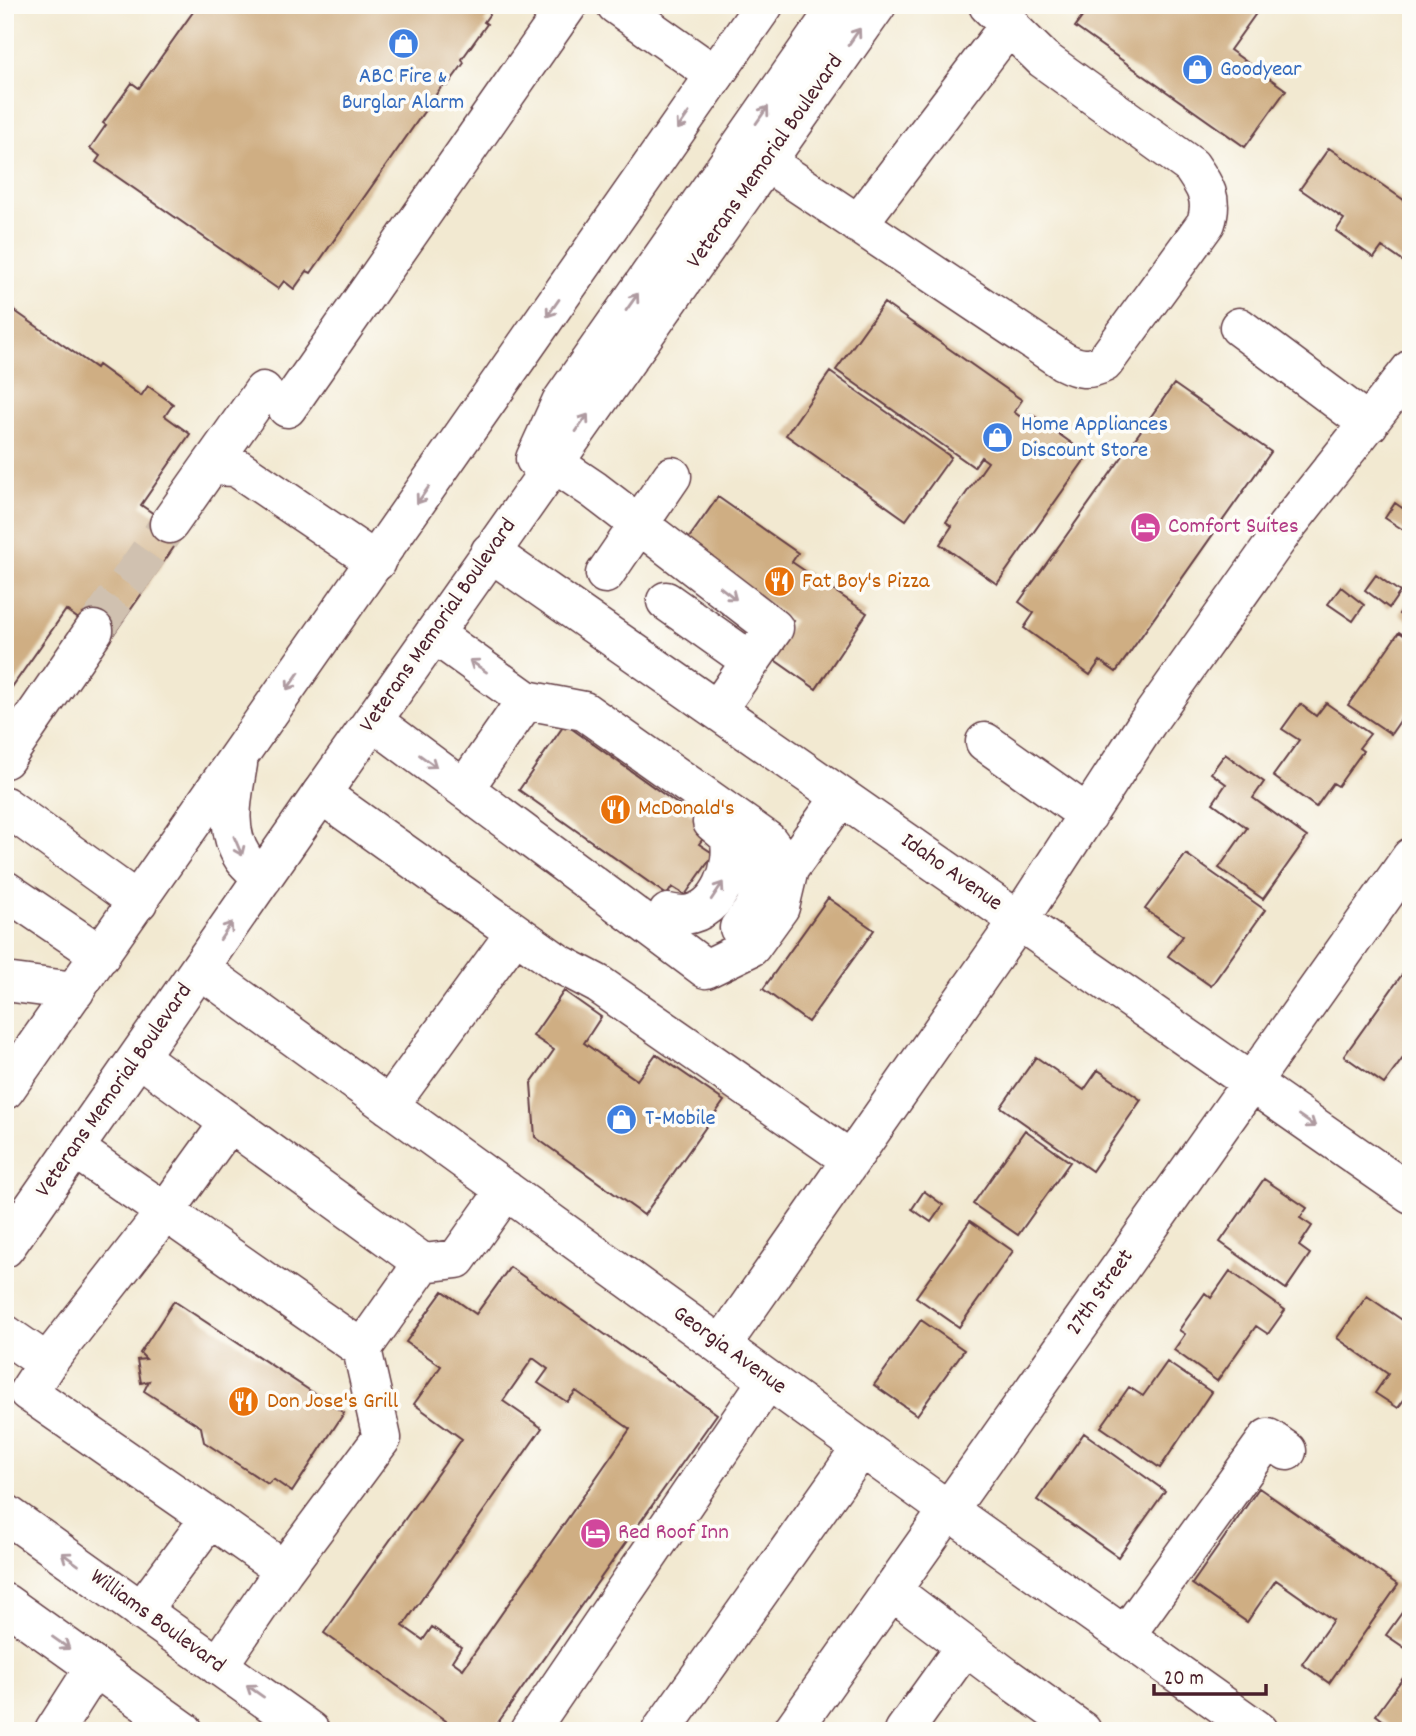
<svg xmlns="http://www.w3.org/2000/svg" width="1416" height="1736" viewBox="0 0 1416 1736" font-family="Dekko,sans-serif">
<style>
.building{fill:#cfae83;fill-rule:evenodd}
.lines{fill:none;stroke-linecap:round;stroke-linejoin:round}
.minor-tunnel{stroke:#d0c1b0;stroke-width:38;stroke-dasharray:38 19;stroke-linecap:butt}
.minor-casing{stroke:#633d44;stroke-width:41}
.major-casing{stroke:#633d44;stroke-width:41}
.minor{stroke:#fff;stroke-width:38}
.major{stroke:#fff;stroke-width:38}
.oneway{stroke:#ae9aa0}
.labels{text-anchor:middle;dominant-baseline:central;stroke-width:7;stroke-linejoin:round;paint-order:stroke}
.shop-label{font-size:23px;fill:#366cbe;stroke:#fdfcf7;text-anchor:start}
.street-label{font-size:23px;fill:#4a1f2b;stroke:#fdfcf7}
.hotel-label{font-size:23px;fill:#b23c85;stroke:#fdfcf7;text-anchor:start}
.food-label{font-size:23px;fill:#c56008;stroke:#fdfcf7;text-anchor:start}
</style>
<rect width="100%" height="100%" fill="#fdfcf7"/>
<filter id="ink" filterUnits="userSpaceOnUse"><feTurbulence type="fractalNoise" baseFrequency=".0143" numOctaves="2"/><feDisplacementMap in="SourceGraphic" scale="14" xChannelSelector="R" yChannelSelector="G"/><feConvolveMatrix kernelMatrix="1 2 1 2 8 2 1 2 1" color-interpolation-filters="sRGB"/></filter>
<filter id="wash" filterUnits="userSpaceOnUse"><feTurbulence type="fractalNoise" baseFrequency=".00686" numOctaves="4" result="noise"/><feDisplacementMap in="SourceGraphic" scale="28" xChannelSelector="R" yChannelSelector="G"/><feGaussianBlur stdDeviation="1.57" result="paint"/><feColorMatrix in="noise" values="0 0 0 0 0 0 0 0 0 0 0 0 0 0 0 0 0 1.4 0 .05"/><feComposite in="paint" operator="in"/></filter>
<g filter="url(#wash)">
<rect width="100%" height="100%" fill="#f2e9d1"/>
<g id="blocks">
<path class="building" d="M198,5H496L484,22L487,24L462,59L464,63L447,86H442L311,273L307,271L294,289L284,281L278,289L96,162L100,156L90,148L106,125L103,123L132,83L139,88Z
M1091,5H1262L1230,50L1286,90L1245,147L1075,27Z
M1329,148L1411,205V267L1382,247L1374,258L1336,231L1344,219L1300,189Z
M884,303L1022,400L1014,412L1026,421L1031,414L1088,455L997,584L940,544L952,526L946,522L988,462L981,457L974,467L836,370Z
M5,304L96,368L98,365L141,396L148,386L173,404L165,416L190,434L141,505L183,534L109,641L66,610L5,697Z
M830,372L951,457L906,520L786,435Z
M1174,384L1271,452L1116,672L1100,661L1090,675L1024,628L1034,613L1019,602Z
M718,497L798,553L792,562L867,613L816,689L769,656L794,621L684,545Z
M1395,503L1411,514V523L1405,531L1385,518Z
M1376,575L1400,592L1389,608L1365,590Z
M1341,587L1364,605L1353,621L1328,604Z
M1411,597V623L1399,614Z
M1399,632L1411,640V705L1391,734L1348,705Z
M1326,703L1370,734L1359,748L1363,751L1338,786L1333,783L1316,807L1273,776L1299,740L1282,729L1300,704L1316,716Z
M565,724L711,828L699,844L714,854L685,895L672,887L667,895L519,790Z
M1225,754L1264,782L1253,798L1307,837L1263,899L1219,868L1247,828L1213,803L1226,784L1211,773Z
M1186,854L1265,910L1211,986L1168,956L1183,936L1145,909Z
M828,898L874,930L808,1022L763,989Z
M1411,962V1047L1384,1084L1344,1056Z
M564,991L601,1017L584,1043L637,1080L656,1054L724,1101L644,1215L535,1137L531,1083L554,1050L533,1036Z
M1036,1057L1084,1090L1098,1070L1141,1100L1092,1171L1001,1107Z
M1025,1130L1070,1162L1018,1235L973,1204Z
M1264,1179L1307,1208L1300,1218L1312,1226L1299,1246L1310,1254L1286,1289L1220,1242Z
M924,1191L943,1205L931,1222L912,1209Z
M970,1221L1013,1251L959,1327L916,1297Z
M510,1267L717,1414L492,1731H460L324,1633L462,1439L414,1404L441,1366L406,1342L443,1291L476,1314ZM533,1358L548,1369L538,1383L567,1402L576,1391L630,1429L463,1669L452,1661L461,1647L432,1627L423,1640L403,1626L542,1428L503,1401Z
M1230,1271L1285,1310L1268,1334L1256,1326L1217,1381L1174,1350L1185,1334L1179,1330L1205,1293L1211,1298Z
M1367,1296L1411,1326V1390L1398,1408L1375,1393L1388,1374L1337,1338Z
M174,1301L344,1413L292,1492L273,1479L268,1484L204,1442L201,1427L144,1391L149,1381L141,1383L137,1360L146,1359L140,1353Z
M921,1320L964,1350L917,1415L874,1385Z
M1167,1362L1211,1392L1160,1468L1101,1427L1129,1387L1143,1396Z
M1084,1433L1165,1491L1118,1557L1037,1500Z
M1259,1488L1398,1585L1329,1683L1302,1664L1333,1620L1276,1580L1247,1622L1192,1584Z
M1411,1600V1652L1386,1635Z
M1411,1667V1731H1397L1376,1715Z"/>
</g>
</g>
<g filter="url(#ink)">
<use href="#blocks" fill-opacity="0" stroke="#633d44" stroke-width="2"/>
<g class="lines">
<path class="minor-tunnel" d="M94,630L169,524"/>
<defs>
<path id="minor" d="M616,5L715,75
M766,162L1063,361C1079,369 1088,371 1104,363L1206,223C1214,199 1205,186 1191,166L1043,59L988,5
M858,224L1010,24
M1239,327L1369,424
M287,408L568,5
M554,463L594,490L774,628L717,710
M210,466L236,467L376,562
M169,524L263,391
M490,552L1411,1194
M605,574L672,476
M666,601L735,650
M373,721L706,969L751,947L780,907L789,869L768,841L584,711L526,700L434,634
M985,742L1088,815
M5,759L94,630
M464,789L526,700
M321,794L558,963L598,984L851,1160
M5,806L138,902
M712,822C733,839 765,869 757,900C755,910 746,920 739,928
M789,869L841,797
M5,890L101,955
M668,913C673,914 679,915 685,915C720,911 736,866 729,836
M200,969L948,1510L1259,1731
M5,982L75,991
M389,1106L515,933
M75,1149L362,1349L423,1263L139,1057
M423,1263L457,1259L506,1190
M5,1334L47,1363L165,1212L229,1123
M721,1346L1019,920L1147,723L1286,527L1411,369
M47,1363L28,1392L210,1518L141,1611
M210,1518L284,1570L218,1666
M284,1570L382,1438L362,1349
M891,1590L1005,1676L1082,1731
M1125,1636L1268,1438L1287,1451
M54,1731L95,1667
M529,1731L768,1380
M661,1731L862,1447
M792,1731L1411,857
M904,1731L965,1646"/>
<path id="major" d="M535,459L561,402L839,5
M238,764C233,795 224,829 243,858C248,865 256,871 263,878
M5,1090L764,5
M5,1248L321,794L877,5
M5,1513L310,1731
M5,1603L184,1731"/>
</defs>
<use href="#minor" class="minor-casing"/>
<use href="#major" class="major-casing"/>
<use href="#minor" class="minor"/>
<use href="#major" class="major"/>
</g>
<defs><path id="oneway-shaft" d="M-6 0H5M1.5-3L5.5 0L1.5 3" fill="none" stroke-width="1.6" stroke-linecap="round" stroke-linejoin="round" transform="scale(1.75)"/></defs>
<g class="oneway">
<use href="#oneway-shaft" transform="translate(854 37) rotate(-55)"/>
<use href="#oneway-shaft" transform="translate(762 115) rotate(-55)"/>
<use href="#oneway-shaft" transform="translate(683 121) rotate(125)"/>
<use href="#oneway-shaft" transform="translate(632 302) rotate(-55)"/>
<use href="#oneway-shaft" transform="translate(553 308) rotate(125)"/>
<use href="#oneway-shaft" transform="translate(582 423) rotate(-55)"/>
<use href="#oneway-shaft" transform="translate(423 495) rotate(125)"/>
<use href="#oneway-shaft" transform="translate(728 593) rotate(38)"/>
<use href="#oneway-shaft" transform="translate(478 666) rotate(-145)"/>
<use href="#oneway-shaft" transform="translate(293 681) rotate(125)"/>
<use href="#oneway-shaft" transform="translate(428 761) rotate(36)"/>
<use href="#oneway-shaft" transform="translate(238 846) rotate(67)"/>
<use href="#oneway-shaft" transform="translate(717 891) rotate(-56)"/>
<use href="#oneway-shaft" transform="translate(226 931) rotate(-56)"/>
<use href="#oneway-shaft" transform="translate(1307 1121) rotate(35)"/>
<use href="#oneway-shaft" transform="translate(70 1559) rotate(-144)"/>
<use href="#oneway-shaft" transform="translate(61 1643) rotate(35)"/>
<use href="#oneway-shaft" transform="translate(255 1691) rotate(-145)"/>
</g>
</g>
<defs>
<symbol id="shop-disc" viewBox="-11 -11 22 22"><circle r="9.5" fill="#3f7fe0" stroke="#fdfcf7"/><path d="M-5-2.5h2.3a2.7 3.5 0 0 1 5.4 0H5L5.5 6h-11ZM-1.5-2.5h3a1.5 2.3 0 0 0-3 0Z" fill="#fff"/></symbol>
<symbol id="hotel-disc" viewBox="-11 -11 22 22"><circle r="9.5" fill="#d1479c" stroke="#fdfcf7"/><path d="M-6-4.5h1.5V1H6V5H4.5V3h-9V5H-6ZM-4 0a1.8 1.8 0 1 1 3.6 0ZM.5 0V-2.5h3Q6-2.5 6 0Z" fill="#fff"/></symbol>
<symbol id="restaurant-disc" viewBox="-11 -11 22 22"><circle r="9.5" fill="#e8710a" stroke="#fdfcf7"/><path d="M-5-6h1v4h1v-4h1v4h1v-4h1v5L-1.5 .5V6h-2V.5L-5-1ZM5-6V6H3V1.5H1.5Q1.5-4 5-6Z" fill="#fff"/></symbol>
</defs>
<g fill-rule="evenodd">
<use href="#shop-disc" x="386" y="26" width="35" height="35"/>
<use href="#shop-disc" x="1180" y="52" width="35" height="35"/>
<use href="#shop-disc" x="980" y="420" width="35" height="35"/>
<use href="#hotel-disc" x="1128" y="510" width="35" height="35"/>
<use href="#restaurant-disc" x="762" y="564" width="35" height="35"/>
<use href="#restaurant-disc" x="598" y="792" width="35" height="35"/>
<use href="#shop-disc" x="604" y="1102" width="35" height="35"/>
<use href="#restaurant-disc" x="226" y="1384" width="35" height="35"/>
<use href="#hotel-disc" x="578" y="1516" width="35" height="35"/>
</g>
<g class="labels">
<g class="shop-label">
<text x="1220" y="70">Goodyear</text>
<text x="403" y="77" text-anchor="middle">ABC Fire &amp;<tspan x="403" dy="26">Burglar Alarm</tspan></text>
<text x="1021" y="425">Home Appliances<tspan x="1021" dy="26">Discount Store</tspan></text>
<text x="645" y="1119">T-Mobile</text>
</g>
<g class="street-label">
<text transform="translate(766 162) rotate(-55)">Veterans Memorial Boulevard</text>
<text transform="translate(439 626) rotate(-55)">Veterans Memorial Boulevard</text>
<text transform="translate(951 873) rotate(35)">Idaho Avenue</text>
<text transform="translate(115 1091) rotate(-55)">Veterans Memorial Boulevard</text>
<text transform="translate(1101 1293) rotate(-55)">27th Street</text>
<text transform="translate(729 1351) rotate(36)">Georgia Avenue</text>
<text transform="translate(157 1622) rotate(36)">Williams Boulevard</text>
</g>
<g class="hotel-label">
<text x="1168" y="527">Comfort Suites</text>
<text x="618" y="1533">Red Roof Inn</text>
</g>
<g class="food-label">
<text x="802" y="582">Fat Boy's Pizza</text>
<text x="638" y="809">McDonald's</text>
<text x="267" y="1402">Don Jose's Grill</text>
</g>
</g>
<rect width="1416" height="1736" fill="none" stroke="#fdfcf7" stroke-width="28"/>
<path d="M1154 1684v10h112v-10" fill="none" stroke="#4a1f2b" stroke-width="3.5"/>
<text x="1164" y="1684" font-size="21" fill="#4a1f2b" stroke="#fdfcf7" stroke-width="5" paint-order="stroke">20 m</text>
</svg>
